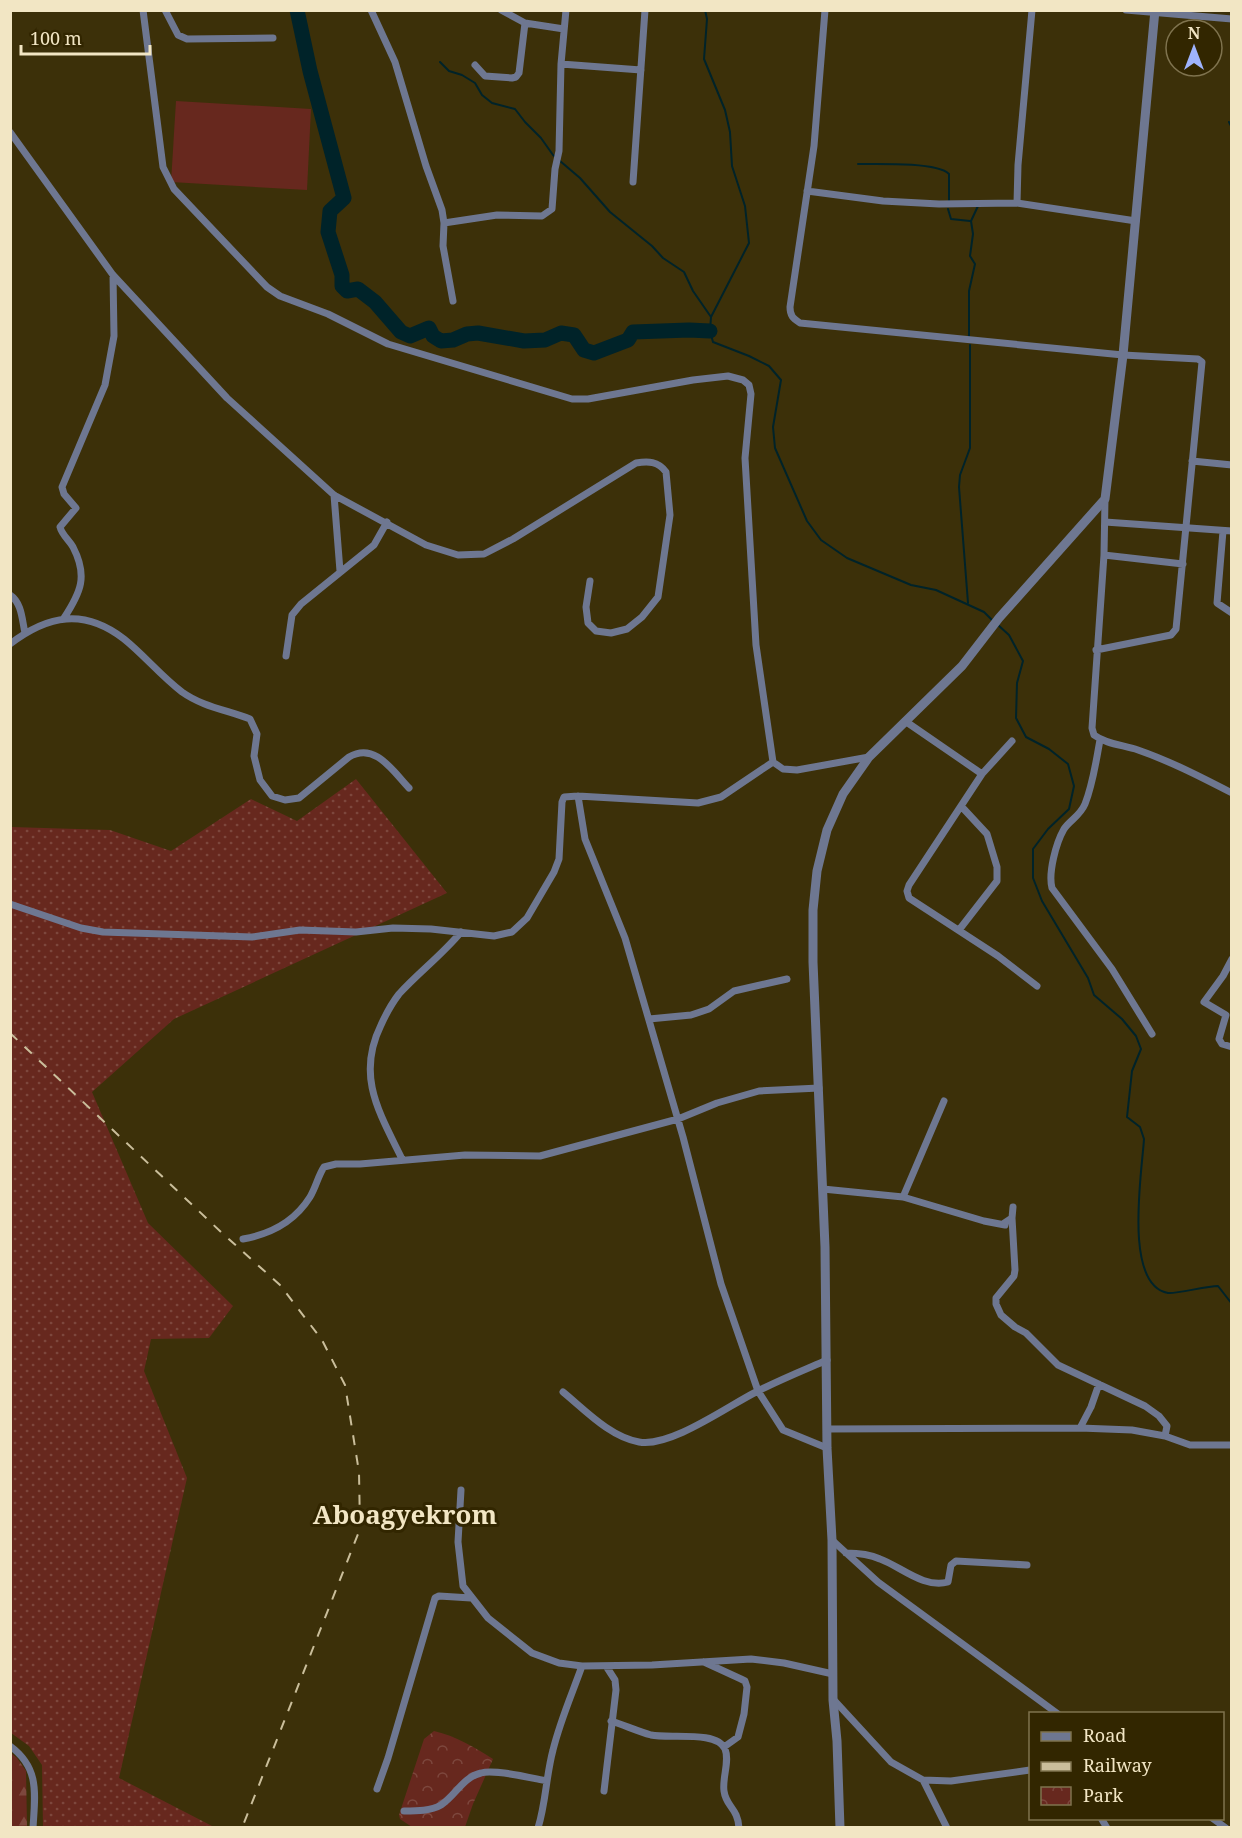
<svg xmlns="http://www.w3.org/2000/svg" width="1242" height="1838" viewBox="0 0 1242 1838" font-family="'Noto Serif',serif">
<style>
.grass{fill:url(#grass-dots)}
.forest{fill:url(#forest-firs)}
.park{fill:url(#park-crowns)}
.pitch{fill:#67281e}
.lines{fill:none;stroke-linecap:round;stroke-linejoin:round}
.stream{stroke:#002329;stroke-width:2}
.river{stroke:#002329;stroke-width:15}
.minor{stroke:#6e7791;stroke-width:7}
.tertiary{stroke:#6e7791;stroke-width:9}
.rail{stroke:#cabe9b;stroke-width:2;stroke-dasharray:10 10;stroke-linecap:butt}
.labels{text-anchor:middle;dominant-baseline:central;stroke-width:6;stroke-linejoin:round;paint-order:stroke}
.district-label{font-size:26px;font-weight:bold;fill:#f2e6c4;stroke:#322600}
</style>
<defs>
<pattern id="grass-dots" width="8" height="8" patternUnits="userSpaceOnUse" patternTransform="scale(1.5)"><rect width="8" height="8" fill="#67281e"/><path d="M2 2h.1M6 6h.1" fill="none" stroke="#7d473d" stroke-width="1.8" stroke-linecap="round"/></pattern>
<pattern id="forest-firs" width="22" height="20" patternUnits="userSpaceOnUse" patternTransform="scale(1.5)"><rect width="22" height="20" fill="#67281e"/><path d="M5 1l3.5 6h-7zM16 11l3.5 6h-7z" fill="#7d473d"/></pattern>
<pattern id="park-crowns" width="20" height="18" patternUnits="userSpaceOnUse" patternTransform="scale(1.5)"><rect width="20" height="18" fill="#67281e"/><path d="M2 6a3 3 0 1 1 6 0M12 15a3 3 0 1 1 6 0" fill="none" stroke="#7d473d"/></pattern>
</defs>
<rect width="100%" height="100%" fill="#3c3009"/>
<path class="grass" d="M356,779L447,893L174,1019L92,1092L148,1223L233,1306L209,1338L151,1339L144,1371L187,1478L119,1778L214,1827H43L42,1765L29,1746L11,1733V827L110,830L171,851L251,799L297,821Z"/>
<path class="forest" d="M11,1753L17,1758L26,1771L27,1827H11Z"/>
<path class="park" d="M434,1731C456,1736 474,1747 493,1759L473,1804L465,1827H412L400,1819L399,1815L424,1739Z"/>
<path class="pitch" d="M176,101L311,109L307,190L171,182Z"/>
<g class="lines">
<path class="stream" d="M705,10L707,19L704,59L725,110L730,132L732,166L745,206L749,243L711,317L710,331L713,342L749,356L769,366L781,380L773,427L775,448L807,521L821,540L847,558L911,585L936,590L984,612L993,621
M440,62L449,71L462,75L475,83L482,95L492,103L515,109L525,122L541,138L553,155L580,178L610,212L652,246L663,258L684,272L693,291L711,317
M1229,122L1232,128
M858,164C876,164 937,162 949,174V203
M948,209L951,219L970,221
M969,336V291L975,264L970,256L973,234L971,221L978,206
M968,603L959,487L960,475L970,448V345
M998,625L1009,635L1023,661L1017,683L1016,718L1026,737L1049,749L1068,764L1074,786L1069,809L1048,829L1033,849V878L1042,901L1088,978L1094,995L1122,1019L1136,1036L1141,1049L1132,1071L1127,1117L1140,1127L1144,1139C1142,1172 1123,1285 1168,1293C1177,1294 1206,1286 1218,1286L1232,1304"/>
<path class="river" d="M297,10L310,71L344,198L330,211L328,232L342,275V286L347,291L358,289L375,302L401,332L410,336L429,328L433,336L441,341L453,340L467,334L478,333L524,341L545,340L561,333L574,335L584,350L594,353L628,340L633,332L689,330L710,331"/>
<path class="minor" d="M143,10L163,167L174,189L267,287L280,296L328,314L388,344L572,399H588L693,380L728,376L743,380L749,385L751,394L745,458L756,645L773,762L783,769L797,770L869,757
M165,10L178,35L187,39L273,38
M371,10L395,62L426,166L442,210L444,223L443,246L453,301
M825,10L814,146L790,307C790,316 793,318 800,323L1123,355L1198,359L1202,362L1176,629L1171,635L1096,650
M1032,10L1018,165L1017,203L1136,221
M1126,10L1232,19
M525,23L564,29
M561,64L641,70
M475,65L485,76L512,78L516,77L519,73L525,23L501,10
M10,132L113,275L227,398L334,495L426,545L458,555L484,554L513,539L636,463C648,461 658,461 666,472L670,515L658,597L642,617L627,629L611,633L596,631L588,623L586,607L590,581
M633,182L645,10
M807,191L883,201L939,204L1017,203
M444,223L497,215L542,216L552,209L555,169L559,151L561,64L566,10
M1192,461L1232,465
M334,495L340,571
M1105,499L1104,555L1092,728L1094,735C1106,744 1123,745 1138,750C1170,761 1201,777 1232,793
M1105,522L1232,531
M1223,531L1217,603L1232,613
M1104,555L1183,564
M10,595C22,603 22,620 25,633
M64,618C81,592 88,576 73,547C69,540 62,535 60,527L76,508L64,494L62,487L105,385L114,336L113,275
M10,644C48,615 84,608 124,639C144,655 161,676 182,692C203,707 227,710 250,719L257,734L254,756L260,780L272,796L285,800L299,798L349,757C375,742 392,770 409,788
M286,656L292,615L301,604L374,545L387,522
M905,721L982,774
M1100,740C1096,761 1093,784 1085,804C1080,816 1070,820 1064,829C1056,843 1048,873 1052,888L1112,969L1152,1034
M1012,741L982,774L909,885L907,891L909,898L998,956L1037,986
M578,796L585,839L625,938L683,1137L721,1284L758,1391L783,1430L827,1448
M10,904L81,928L103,932L252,937L300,930L356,932L393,928L431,929L494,936L512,932L527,918L554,872L559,859L562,802L564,797L578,796L698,803L721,797L773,762
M959,930L997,881V867L987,834L961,806
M1232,959L1223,976L1204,1002L1226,1015L1219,1039L1222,1044L1232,1047
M649,1019L691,1015L709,1009L734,991L787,979
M402,1159C379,1112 356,1076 381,1025C386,1014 392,1003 399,994C419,972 442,955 461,932
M823,1189L903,1197L984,1221L1005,1225
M903,1197L944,1101
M1012,1218L1013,1207
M1003,1224L1012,1218L1015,1270L1014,1276L996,1298V1304L1001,1315L1015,1327L1026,1333L1058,1365L1145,1406L1159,1416L1167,1426L1165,1436L1190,1445H1232
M243,1239C271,1234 295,1221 310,1197C316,1187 318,1176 324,1167L336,1164H360L465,1155L540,1156L678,1119L717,1103L759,1091L819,1088
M563,1392C585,1410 610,1437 639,1442C670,1448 728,1406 756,1392C779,1380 804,1370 827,1360
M1080,1428L1091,1407L1099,1384
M827,1429L1080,1428L1132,1430L1165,1436
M461,1490L458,1542L463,1586L488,1618L532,1653L559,1663L582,1666L652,1665L751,1659L784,1663L833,1674
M832,1540L878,1582L1058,1714
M846,1553C858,1553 869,1554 880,1559C900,1566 924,1589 948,1582L951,1565L956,1561L1027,1565
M704,1662L741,1679L745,1681L747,1687L744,1714L738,1737L724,1747
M834,1700L891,1762L923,1780L947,1828
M611,1721C624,1725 637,1731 651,1735C669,1739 717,1730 725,1749C730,1761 722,1778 724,1791C726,1807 738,1808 739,1828
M10,1746C40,1768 35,1794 33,1828
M923,1780L951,1781L1030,1770
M377,1789L388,1758L435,1598L439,1596L471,1598
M604,1791L616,1690L615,1680L606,1666
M404,1811C417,1811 431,1811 441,1805C456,1795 463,1777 481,1773C495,1769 531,1778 547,1781
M1101,1818L1107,1828
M1212,1818L1226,1828
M538,1828C546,1802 546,1776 553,1750C560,1721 572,1694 582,1666"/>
<path class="tertiary" d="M840,1828L837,1741L833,1700L832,1540L827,1448L825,1247L813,962V910L817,871L827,830L843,794L869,757L962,666L999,618L1105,499L1123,355L1155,10"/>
<path class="rail" d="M10,1033L221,1232L280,1285L322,1340L345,1385L359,1472L360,1529L242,1828"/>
</g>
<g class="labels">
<g class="district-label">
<text x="405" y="1514">Aboagyekrom</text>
</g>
</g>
<rect width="1242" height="1838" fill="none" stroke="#f2e6c4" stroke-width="24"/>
<rect x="1029" y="1712" width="195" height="108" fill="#322600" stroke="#7f734e" stroke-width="1.5"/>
<rect x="1041" y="1732" width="30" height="9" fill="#6e7791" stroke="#7f734e" stroke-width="1.5"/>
<text x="1083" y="1742" font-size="18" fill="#f2e6c4">Road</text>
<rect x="1041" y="1762" width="30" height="9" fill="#cabe9b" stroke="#7f734e" stroke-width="1.5"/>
<text x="1083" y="1772" font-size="18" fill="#f2e6c4">Railway</text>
<rect x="1041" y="1787" width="30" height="18" fill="url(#park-crowns)" stroke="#7f734e" stroke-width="1.5"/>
<text x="1083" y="1802" font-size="18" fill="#f2e6c4">Park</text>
<g transform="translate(1194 48)"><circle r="28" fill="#322600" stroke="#7f734e" stroke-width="1.5"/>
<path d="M0-4.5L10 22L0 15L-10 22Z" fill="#9eb3fd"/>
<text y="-9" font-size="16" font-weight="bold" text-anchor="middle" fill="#f2e6c4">N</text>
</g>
<path d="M21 45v9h129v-9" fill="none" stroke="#f2e6c4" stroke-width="3"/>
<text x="30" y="45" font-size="18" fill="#f2e6c4" stroke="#322600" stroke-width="4.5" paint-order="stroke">100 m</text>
</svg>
